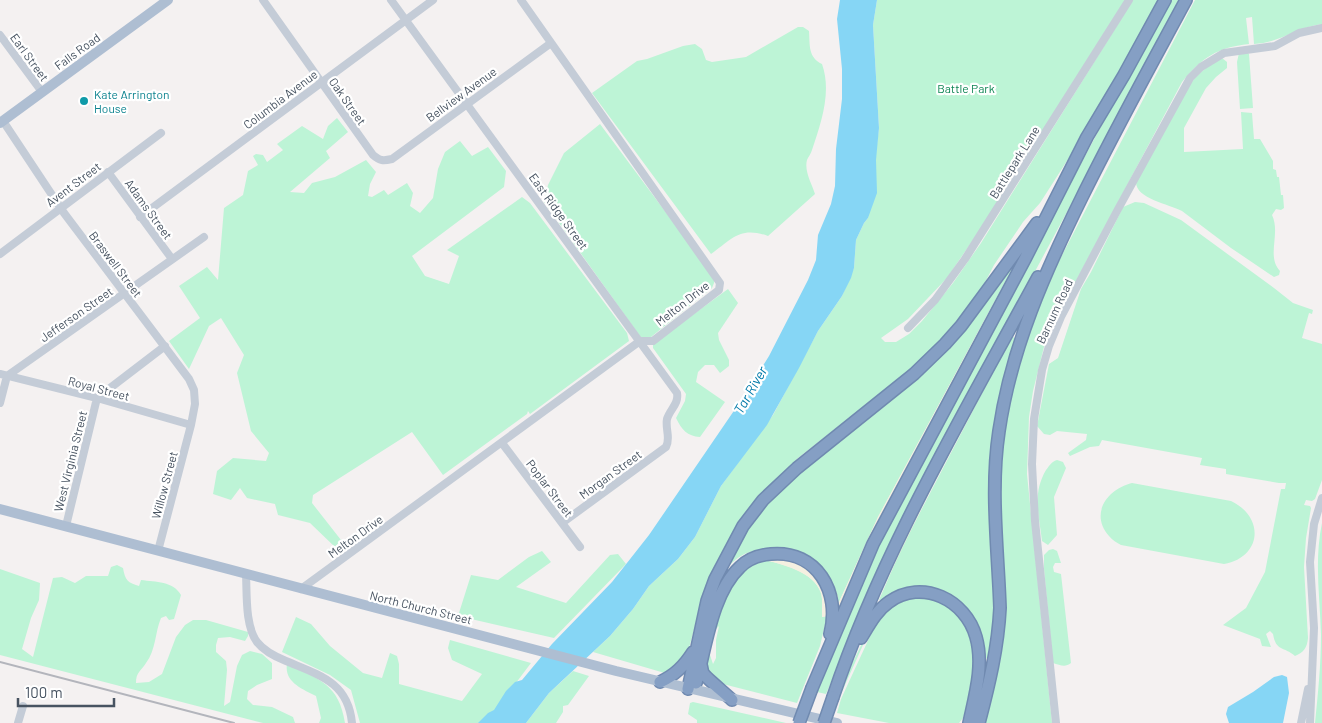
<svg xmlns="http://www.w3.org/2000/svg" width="1322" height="723" viewBox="0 0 1322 723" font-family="Barlow,sans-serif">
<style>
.green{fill:#bdf4d6}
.sand{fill:#f5f0e1}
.water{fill:#86d6f5}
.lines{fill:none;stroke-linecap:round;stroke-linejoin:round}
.highway-casing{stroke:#708ab0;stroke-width:14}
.minor{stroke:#c4ccd7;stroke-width:8}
.major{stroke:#aebed2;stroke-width:10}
.highway{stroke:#859fc4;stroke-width:11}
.rail{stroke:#b3b5bc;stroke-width:2}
.highway-bridge-casing{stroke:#708ab0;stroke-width:14;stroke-linecap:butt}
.highway-bridge{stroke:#859fc4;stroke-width:11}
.culture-dot{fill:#0f9aa8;stroke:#fff;stroke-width:2}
.labels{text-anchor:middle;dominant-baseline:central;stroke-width:4.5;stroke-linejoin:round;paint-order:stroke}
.street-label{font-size:12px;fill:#475361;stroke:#fff}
.park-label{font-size:12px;fill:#0e8553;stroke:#fff}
.culture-label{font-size:12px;fill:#0d838f;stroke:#fff;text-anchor:start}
.water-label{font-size:14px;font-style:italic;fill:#027aa9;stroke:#fff}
</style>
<rect width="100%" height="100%" fill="#f4f1f1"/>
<path class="green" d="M877,0H1125L979,231L947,278L908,319L881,338L885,342H896L909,334L922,321L953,283L981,243L1133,0H1159L1088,128L1040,203L1023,222L994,265L977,298L932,353L798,458L770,485L760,500L700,607L689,648L684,657L668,674L593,652L610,636L633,609L649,586L678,559L695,537L721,486L773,415L818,331L842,296L854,268L856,240L864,223L868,218L879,128L873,25Z
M1169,0H1181L983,368L869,591L826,694L817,692L819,689L817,688L868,565L928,448Z
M1195,0H1322V24C1298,27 1279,43 1254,44L1252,17L1246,18L1249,44C1216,48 1203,57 1182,82L1060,311L1044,347L1033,391L1029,417L1027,474L1052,723H982L1005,602V577L998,487L1011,378L1047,284Z
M798,27H803L809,31C810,46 808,57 822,64C832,92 821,123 812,150C811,154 808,157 807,160C804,171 812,184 815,194L768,236C740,226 732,239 711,254L592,93L637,61L647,59L683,46L695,44L702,49L706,60L712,62L746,57Z
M1247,52L1249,54L1253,108L1240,109L1237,62L1239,53Z
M1222,58L1227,62V68L1216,77L1206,88L1184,128V152L1243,149L1241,112L1252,113L1254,139H1260L1273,161V169L1276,170L1277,177H1279L1281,195H1283L1284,208L1281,210L1276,209L1272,215C1281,234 1266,256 1280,271L1279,275L1274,277L1231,248L1182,211C1169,204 1136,199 1136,182L1189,85C1199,73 1208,65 1222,58Z
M337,118L348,132L326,151L330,158L290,192L304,193L312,183L335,177L366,160L376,172L370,184L368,196L372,197L384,190L388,195L407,183L413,193L410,206L420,213L433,198L438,169L445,152L460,141L472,156L488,147L506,171L504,187L412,256L425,276L449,284L459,256L447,250L522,197L530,203L627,333L629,341L530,414L528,411L527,414L443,475L412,432L313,495L312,503L341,540L335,547L310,523L278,515L275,504L247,498L240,488L231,500L213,494L217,471L233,458L266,461L269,453L251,431L237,373L244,355L221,318L209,326L189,369L169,341L200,318L179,286L207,267L218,280L224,208L243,195L248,171L258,165L253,156L256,154L263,155L267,162L283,150L277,144L302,126L323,139L328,126Z
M600,124L714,277V283L712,288L651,337L642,339L544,202L548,185L564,153Z
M1135,202L1144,203L1181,220L1274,288L1293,303L1313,310L1312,314L1309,313L1302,338L1322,344V480L1315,499L1312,501L1306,500L1304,505L1310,506L1311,508L1306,538L1304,567L1308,638C1307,648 1304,652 1295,656C1284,646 1276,652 1273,634L1270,631L1266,634L1271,647L1262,646L1260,639L1223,625L1246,608L1265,572L1281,489H1285L1286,483H1279L1226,474V469L1200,465L1202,458L1102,440L1099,446L1090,447L1070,456L1068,453L1086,440L1087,434L1057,431L1050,435L1044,434L1037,426L1049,364L1058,358L1081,289L1091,272L1123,207Z
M1018,258L878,517L839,602L837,601L830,583L762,551C748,549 736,558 727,568L737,545L755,518L779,490L906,385Z
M728,289L738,303L718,333L719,340L729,360V366L720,373L714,365H705L698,372L696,382L725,402L700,437C687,436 682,430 676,418L685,401L686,394L653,348V344Z
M1013,337L1017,339L1000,401L995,597L994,626L989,659L986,658C983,619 966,612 937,591L884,601L879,600L902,547L1004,351Z
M1057,460L1063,462L1066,468L1054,497L1057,535L1048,545L1042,541C1039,515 1032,494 1046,470C1050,465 1051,462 1057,460Z
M1132,483L1231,501C1265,517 1262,557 1224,564L1121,545C1117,543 1112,540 1109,536C1089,513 1108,489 1132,483Z
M1322,523V723H1315C1318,694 1321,664 1321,635C1320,597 1314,561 1322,523Z
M1053,549L1057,551L1061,563H1055L1053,567L1054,572L1061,574L1071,663C1065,668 1060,665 1053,663L1044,569V555L1049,550Z
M542,551L551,562L516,587L566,603L610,555L618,554L626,564L554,638L458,616L471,575L498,580L529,557Z
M761,559C781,564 813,570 821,593C823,600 822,610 822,617L827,616L820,646L797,703L719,683C704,674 704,665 708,649L713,664L716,658V640L719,626L715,630L719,606L737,574Z
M117,565L123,568C125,580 128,583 139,586L141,580C156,582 173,581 181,595L174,619L169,620L166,616L161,618C155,632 156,650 146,663C141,671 136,672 136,683L149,682L162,674L176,637L185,625L193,620H206L248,632V636L245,641L230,637L218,638L216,645V652L226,661L227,670L224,706L230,702L237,666L242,655L250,651L262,654L272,663V679L257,685L248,691L247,699L253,705L272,707L293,717L295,723H263L0,655V569L40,583L39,600L31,618L22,649L33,657L53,578L62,577L75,583L86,576H108L111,567Z
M913,596H927L944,601L966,624L975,654L974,669L968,705L963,718L959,723H889L837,713L841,699L871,634H868L840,696L851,666L869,629L887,607Z
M296,617L311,624L330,646L363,673L382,678L390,653L397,656L399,664V684L462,701L482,674L452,660L448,648L450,640L531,663L497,708L483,723H360L351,690L330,675L282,652Z
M287,664C319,679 339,684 345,723H319L321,718L316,696C302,689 284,682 287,664Z
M573,671L589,676L568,705L563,706V712L556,723H526L549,693Z
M693,702L786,723H697V720L688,714L690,703Z"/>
<path class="sand" d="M997,297L840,608L834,605L832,581L838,597L837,601L839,602L878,517Z
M1004,351L928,495L883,588L887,574L928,491Z
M778,556L810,568L826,593L827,616L822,617C822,610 823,600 821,593C814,571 780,564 761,559Z"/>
<path class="water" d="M840,0H877L873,25L879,128L876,160L877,193L868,218L864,223L856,240L854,268L851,278L842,296L818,331L799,368L767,425L721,486L695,537L678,559L649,586L633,609L610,636L549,693L526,723H478L488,713L494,710L506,691L515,682L522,680L552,644L612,582L649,535L742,399L769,356L808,280L816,260L818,235L831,204L835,186L836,149L842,99V69L837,19Z
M1282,675L1287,677L1289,693L1283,723H1229L1226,714L1228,707L1253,692L1274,677Z"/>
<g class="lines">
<defs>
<path id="highway" d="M861,638C869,625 876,611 889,602C922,578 966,600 976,637C984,665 975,695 969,723
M701,665C702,668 702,671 703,673C705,677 727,695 732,700
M660,682C675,675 684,666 693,652
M696,683C706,647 712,593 740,567C748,559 759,555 771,554C817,550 841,592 830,634
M812,688L873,544L1025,259L1087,137L1124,75L1165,0
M688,689L707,601L715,579L743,526L763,500L797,468L914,374L945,344L961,326L1037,223
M833,697C883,549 964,414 1038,277
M979,723C989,685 998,648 1000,608C998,549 990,490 999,431C1011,348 1045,272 1082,197C1115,130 1151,65 1186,0"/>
</defs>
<use href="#highway" class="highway-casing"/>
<path class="minor" d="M263,0L373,155C380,161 383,161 392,159L551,43
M391,0L677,393C679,404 670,409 667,419C665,429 671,438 666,447L562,523
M0,35L42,92
M3,121L64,213L189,379L194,390L195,404L191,425L158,551
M108,172L172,259
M140,217L433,0
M0,254L161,133
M908,328L935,300L965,259L1129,0
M0,374L97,398L191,425
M0,403L7,376L204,237
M502,443L580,547
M66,526L97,398L165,346
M246,574C247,594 245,626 257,642C264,651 276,657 286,661C319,675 348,682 352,723
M301,589L640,341H653L719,290L720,283L521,0
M18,723L23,706
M1056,723L1035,521L1032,464L1034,419L1042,370L1049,346L1061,317L1117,211L1190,78L1201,67L1224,53L1275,46L1299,33L1322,28
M1301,723L1308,689
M1310,723L1314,628L1310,562L1314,524L1322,498"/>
<path class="major" d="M0,123L168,0
M0,509L616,671L837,723"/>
<use href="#highway" class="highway"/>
<path class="rail" d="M0,662L234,723"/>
<defs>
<path id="highway-bridge" d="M799,723L812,688
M824,723L833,697"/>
</defs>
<use href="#highway-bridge" class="highway-bridge-casing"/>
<use href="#highway-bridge" class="highway-bridge"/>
</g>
<circle class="culture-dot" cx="84" cy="101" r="5"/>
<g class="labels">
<g class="street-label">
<text transform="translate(77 51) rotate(-36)">Falls Road</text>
<text transform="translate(30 57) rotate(54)">Earl Street</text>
<text transform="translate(461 94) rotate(-36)">Bellview Avenue</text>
<text transform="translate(280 99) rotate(-37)">Columbia Avenue</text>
<text transform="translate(348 101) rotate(55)">Oak Street</text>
<text transform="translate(1014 162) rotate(-58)">Battlepark Lane</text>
<text transform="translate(73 184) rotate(-37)">Avent Street</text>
<text transform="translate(149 209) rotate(54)">Adams Street</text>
<text transform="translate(559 211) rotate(54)">East Ridge Street</text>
<text transform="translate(116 264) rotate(53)">Braswell Street</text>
<text transform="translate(682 303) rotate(-38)">Melton Drive</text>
<text transform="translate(1054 311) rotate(-65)">Barnum Road</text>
<text transform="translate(76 314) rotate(-35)">Jefferson Street</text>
<text transform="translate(99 388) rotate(15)">Royal Street</text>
<text transform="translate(70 461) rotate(-76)">West Virginia Street</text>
<text transform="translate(610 474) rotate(-36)">Morgan Street</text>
<text transform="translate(164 485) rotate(-75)">Willow Street</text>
<text transform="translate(550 488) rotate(53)">Poplar Street</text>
<text transform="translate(355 536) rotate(-36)">Melton Drive</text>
<text transform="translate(421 607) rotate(14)">North Church Street</text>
</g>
<g class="park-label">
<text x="966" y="88">Battle Park</text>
</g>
<g class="culture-label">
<text x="94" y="94">Kate Arrington<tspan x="94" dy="14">House</tspan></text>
</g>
<g class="water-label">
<text transform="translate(750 390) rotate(-60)">Tar River</text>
</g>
</g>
<path d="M18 698v8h96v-8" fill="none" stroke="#475361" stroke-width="2.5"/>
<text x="25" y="698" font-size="15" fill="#475361" stroke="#ffffff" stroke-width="4" paint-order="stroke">100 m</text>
</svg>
